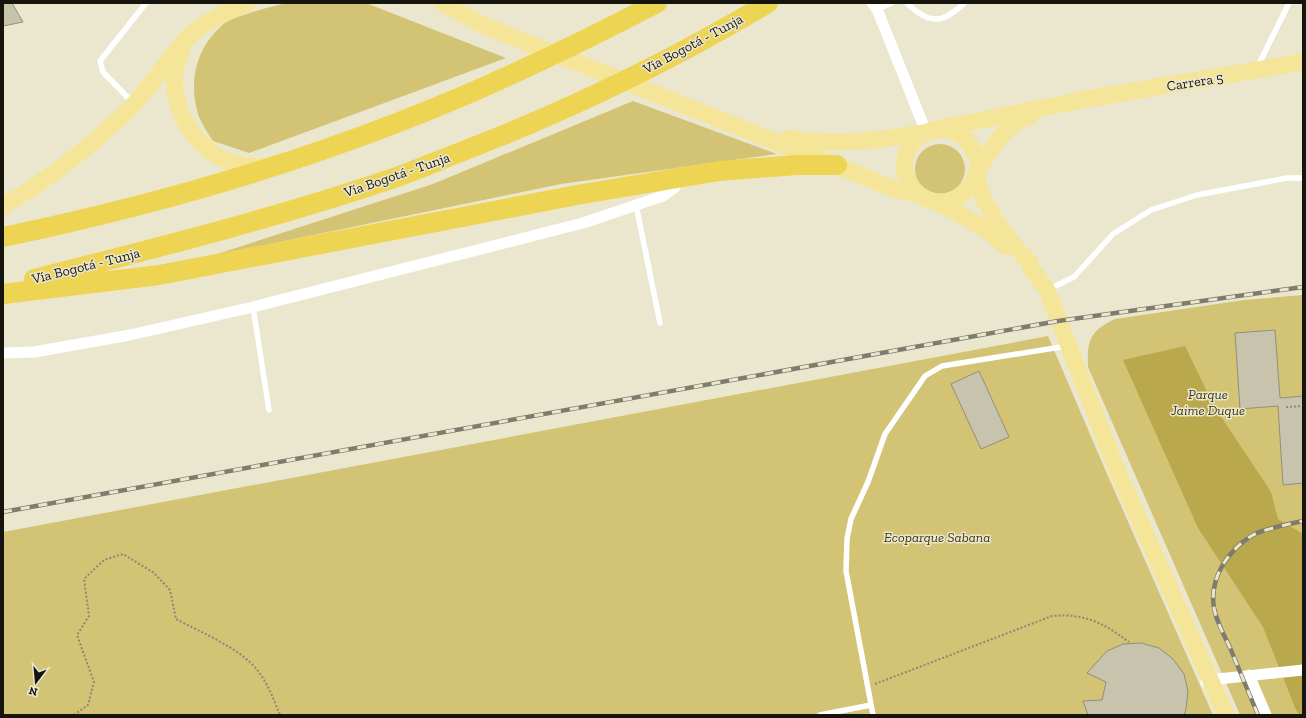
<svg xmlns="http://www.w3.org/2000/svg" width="1306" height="718" viewBox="0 0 1306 718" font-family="'Zilla Slab',serif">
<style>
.green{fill:#d3c374}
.water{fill:#baa84d}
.building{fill:#c7c3ac;stroke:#938f7a}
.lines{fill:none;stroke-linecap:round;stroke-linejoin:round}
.path{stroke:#8b8878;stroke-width:2;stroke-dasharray:2 2;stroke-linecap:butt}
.lane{stroke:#fff;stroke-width:5.5}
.street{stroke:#fff;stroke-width:11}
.primary{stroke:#f5e598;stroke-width:17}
.highway{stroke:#eed453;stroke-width:20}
.rail-casing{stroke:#7f7c6d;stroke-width:4.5}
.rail{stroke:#ebe7cf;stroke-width:3;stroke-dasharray:9;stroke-linecap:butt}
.labels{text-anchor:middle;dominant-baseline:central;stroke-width:3;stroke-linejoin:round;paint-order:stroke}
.street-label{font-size:14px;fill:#16150d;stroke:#ebe7cf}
.park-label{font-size:14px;font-style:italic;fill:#3f3811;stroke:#ebe7cf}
</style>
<rect width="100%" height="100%" fill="#ebe7cf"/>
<path class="green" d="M289,3H366L506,58L249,153L213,141C208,133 201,123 198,114C188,80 197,45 225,23C232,17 279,4 289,3Z
M633,101L777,154L561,184L211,256L433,184Z
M915 169a25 25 0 1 1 50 0a25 25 0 1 1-50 0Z
M1303,295V715H1240L1088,367C1087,340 1090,331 1115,319L1244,300Z
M1048,336L1104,467L1213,715H3V532Z"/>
<path class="water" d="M1185,346L1214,406L1271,492L1278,519L1303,534V715H1300L1296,710L1263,627L1198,528L1123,360Z"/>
<path class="building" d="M3,3H12L23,22L3,26Z
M1275,330L1280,398L1303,396V483L1283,485L1278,406L1240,409L1235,333Z
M979,371L1009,437L981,449L951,384Z
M1141,643L1159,648L1173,659L1184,674L1188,691L1186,709L1184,715H1088L1083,701L1102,700L1106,682L1087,673L1107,651L1123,644Z"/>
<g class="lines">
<path class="path" d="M1286,407L1303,406
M875,684L1052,616C1085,613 1103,623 1129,642
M74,715L88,705L94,682L77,635L89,616L84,579L104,560L123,554L154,573L170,590L176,619C200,632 242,649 258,671C268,684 274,700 280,715"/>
<path class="lane" d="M907,3C920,16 935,26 952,13C956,10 961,7 964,3
M877,9L892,3
M1258,66L1289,3
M132,102L103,72L100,61L146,3
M636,205L660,323
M1049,289L1074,277L1113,234L1151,210L1197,195L1287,178H1303
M253,307L269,410
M820,715L871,705
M873,715L846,571L847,539L851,519L868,482L885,434L925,376L942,366L1067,346"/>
<path class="street" d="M872,3L877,9L926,132
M3,353L34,352L130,335L253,307L583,223L663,196L675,187L680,177
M1249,675L1266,715
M1206,682L1218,679L1303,670"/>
<path class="primary" d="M442,3L485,26L897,190L918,194
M182,50C162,89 185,140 223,159C236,166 251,167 265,167
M937,129L1087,99L1303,62
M937,129C964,129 972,143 980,167C956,233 888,193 908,150C913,138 924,132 937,129Z
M788,138C834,147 877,140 923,133
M980,167C992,147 1008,122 1031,115
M976,177L985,202L998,224L1015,247L1029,261L1031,268L1047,290L1115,465L1226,715
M935,202C961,213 984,227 1006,246
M3,206C51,178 94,144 133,105C154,83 169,58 189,36C201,24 231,10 247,3"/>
<path class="highway" d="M3,237C137,209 271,172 399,122C487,88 573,47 657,3
M34,279C153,249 272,219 388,180C412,172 435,162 458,153C565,112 669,62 768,3
M3,294L159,275L577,195L719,171L797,165H837"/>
<defs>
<path id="rail" d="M3,512L1058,321L1303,287
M1258,715C1249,693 1240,672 1231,650C1225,636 1217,624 1214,608C1209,578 1228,550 1253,535C1261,530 1293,523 1303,521"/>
</defs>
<use href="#rail" class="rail-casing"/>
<use href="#rail" class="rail"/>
</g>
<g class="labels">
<g class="street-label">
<text transform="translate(693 44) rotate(-28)">Vía Bogotá - Tunja</text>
<text transform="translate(1195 82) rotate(-9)">Carrera 5</text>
<text transform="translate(397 175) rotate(-19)">Vía Bogotá - Tunja</text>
<text transform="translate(86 266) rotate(-14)">Vía Bogotá - Tunja</text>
</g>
<g class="park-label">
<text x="1208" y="394">Parque<tspan x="1208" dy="16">Jaime Duque</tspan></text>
<text x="937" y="537">Ecoparque Sabana</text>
</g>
</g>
<rect width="1306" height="718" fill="none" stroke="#16150d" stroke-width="8"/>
<g transform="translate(36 682) rotate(196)" stroke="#ebe7cf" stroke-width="3" paint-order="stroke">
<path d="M0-3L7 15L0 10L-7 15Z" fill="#16150d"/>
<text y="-6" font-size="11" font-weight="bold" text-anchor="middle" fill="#16150d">N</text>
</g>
</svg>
